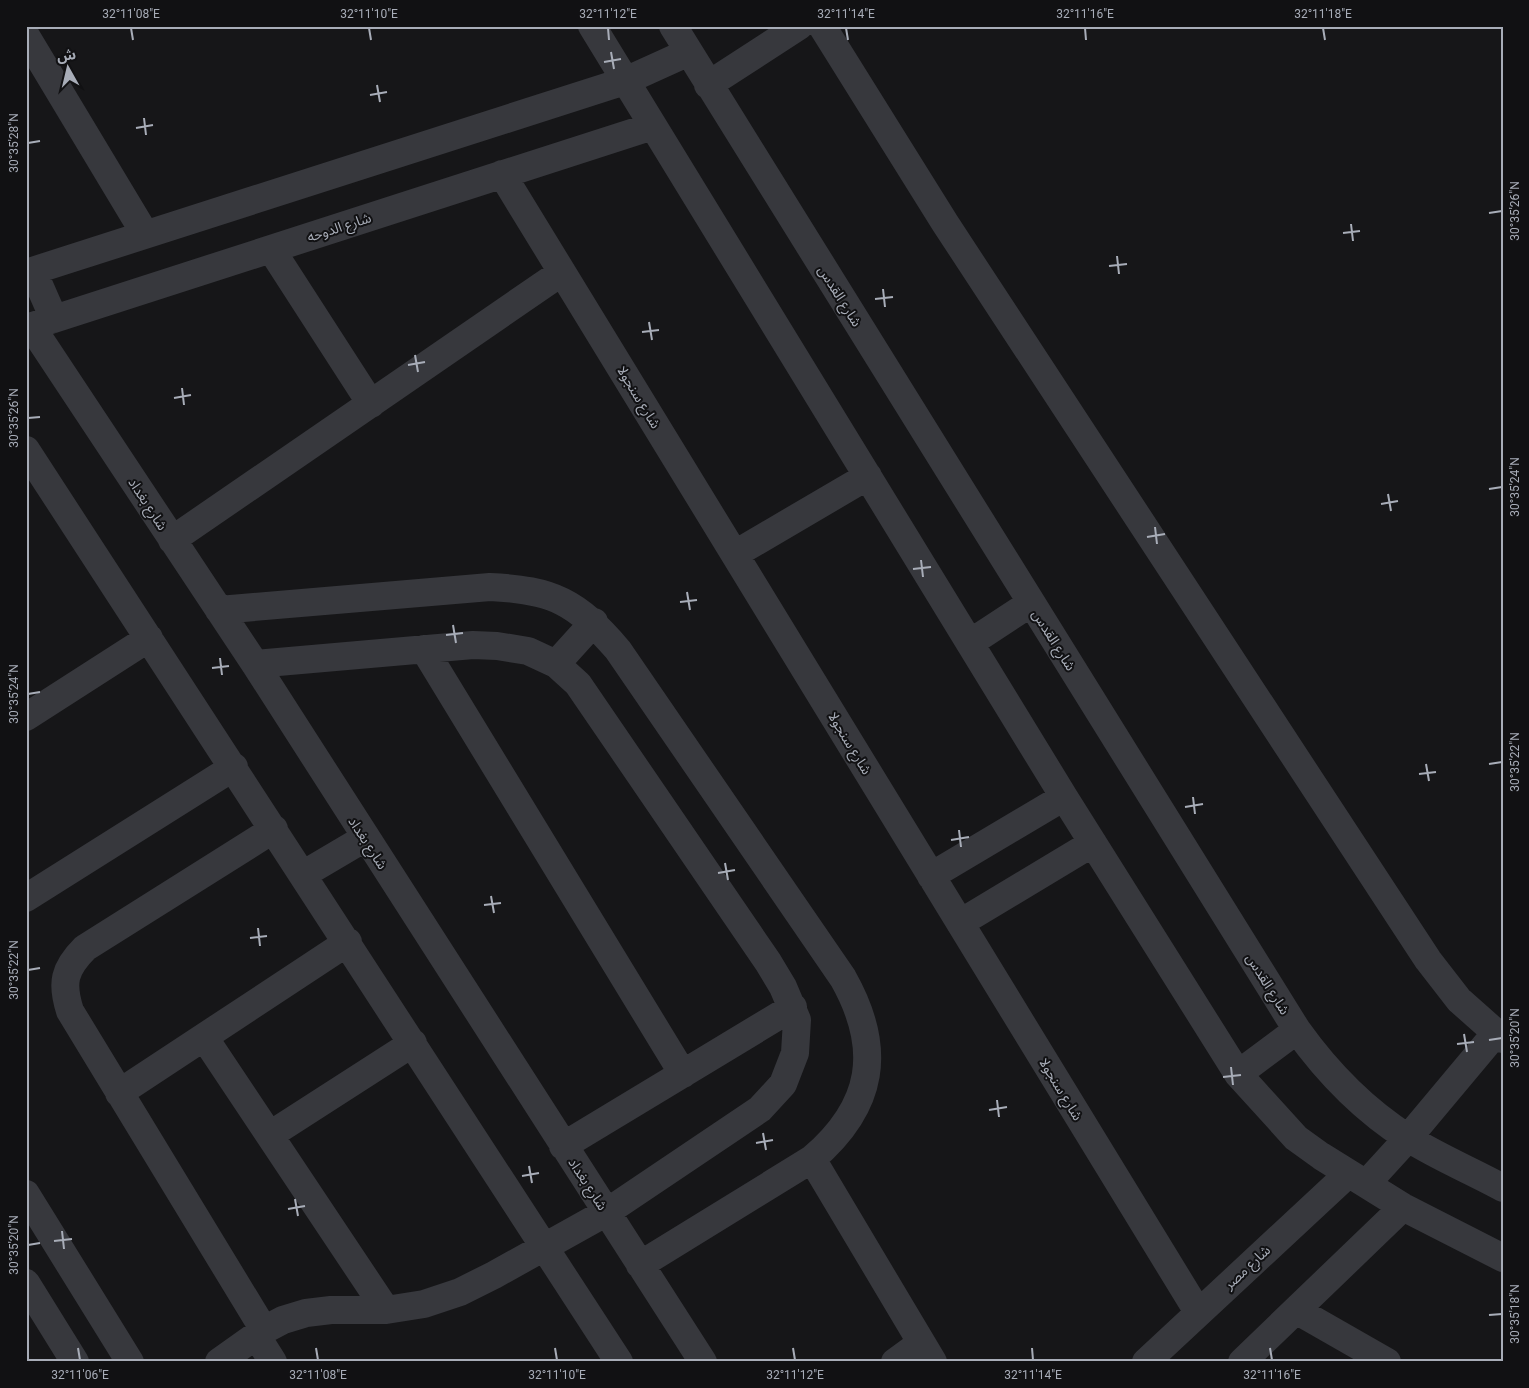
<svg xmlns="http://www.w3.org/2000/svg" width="1529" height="1388" viewBox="0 0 1529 1388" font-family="Roboto,'Noto Sans Arabic',sans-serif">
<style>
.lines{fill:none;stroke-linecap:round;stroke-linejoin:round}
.minor{stroke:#37383d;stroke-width:28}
.ticks{fill:none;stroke:#a8adb8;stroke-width:2}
.labels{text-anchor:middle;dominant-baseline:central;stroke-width:4;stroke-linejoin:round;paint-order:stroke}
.street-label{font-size:14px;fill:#a8adb8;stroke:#111113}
.neatline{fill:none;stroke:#a8adb8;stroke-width:2}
.ticks-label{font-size:12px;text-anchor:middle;fill:#a8adb8}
</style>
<rect width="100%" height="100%" fill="#161618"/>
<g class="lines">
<path class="minor" d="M592,26L1064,797L1238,1074L1296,1138L1321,1156L1403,1207L1503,1258
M673,26L1297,1030C1327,1072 1364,1110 1408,1138C1438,1157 1472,1171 1503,1188
M822,26L945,223L1428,960L1459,1000L1503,1039
M26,36L145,234
M708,85L799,26
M502,174L1198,1312
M271,249L371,404
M33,271L54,319
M26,273L625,81L689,52
M31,326L255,664L703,1362
M26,328L653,126
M26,450L619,1362
M172,540L562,272
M735,554L868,476
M219,610L490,587C553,590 577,602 618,650L843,978C883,1049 874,1106 812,1159L640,1265
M970,643L1031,603
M424,649L683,1074
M556,664L594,622
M26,717L149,638
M304,874L365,838
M931,876L1064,797
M26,898L234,767
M960,923L1093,843
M204,1037L386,1310
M1238,1074L1297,1030
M119,1093L348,942
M270,1135L413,1043
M563,1146L793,1007
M812,1159L933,1362
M1366,1184L1408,1138L1495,1034
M26,1194L130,1362
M26,1283L75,1362
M1296,1310L1387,1362
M264,1330L70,1011C61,983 64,969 85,948L274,829
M256,1335L273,1362
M219,1362L264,1330L283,1320L306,1313L331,1310H386L424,1304L460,1292L494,1275L607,1212L760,1109L783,1084L795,1053L797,1020L783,987L768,962L578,684L556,664L528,651L497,646L473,645L255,664
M895,1362L921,1343
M1146,1362L1348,1174
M1242,1362L1403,1207"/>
</g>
<path class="ticks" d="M131,28L133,40M369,28L371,40M608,28L609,40M846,28L848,40M1085,28L1086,40M1323,28L1325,40M611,52L614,69M604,62L621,59M377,85L380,102M370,95L387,92M144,118L146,135M136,128L153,125M28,143L40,141M1489,213L1502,211M1351,224L1353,241M1343,233L1360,231M1117,256L1119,274M1109,266L1127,264M883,289L885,307M875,299L893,297M649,322L652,340M642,332L659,330M415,355L418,372M408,365L425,362M182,388L184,405M174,398L191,395M28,418L40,417M1489,489L1502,487M1388,494L1391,511M1381,504L1398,501M1155,527L1157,544M1147,537L1165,534M921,560L923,577M913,569L931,567M687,592L690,610M680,602L697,600M453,625L456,643M446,635L463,633M220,658L222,675M212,668L229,666M28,694L40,692M1426,764L1429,781M1489,764L1502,762M1419,774L1436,772M1193,797L1195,814M1185,807L1203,804M959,830L961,847M951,840L969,837M725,863L728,880M718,873L735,870M491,896L494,913M484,905L501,903M258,928L260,946M250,938L267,936M28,970L40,968M1464,1034L1467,1052M1489,1040L1502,1038M1457,1044L1474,1042M1231,1067L1233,1085M1223,1077L1241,1075M997,1100L999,1117M989,1110L1007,1107M763,1133L766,1150M756,1143L773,1140M529,1166L532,1183M522,1176L539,1173M295,1199L298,1216M288,1209L305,1206M62,1231L64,1249M54,1241L72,1239M28,1245L40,1243M1489,1315L1502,1314M78,1348L80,1360M316,1348L318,1360M555,1348L557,1360M793,1348L795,1360M1032,1348L1033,1360M1270,1348L1272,1360"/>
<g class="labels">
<g class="street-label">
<text transform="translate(339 227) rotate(-18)">شارع الدوحه</text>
<text transform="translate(840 296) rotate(58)">شارع القدس</text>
<text transform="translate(639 397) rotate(59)">شارع سنجولا</text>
<text transform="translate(148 504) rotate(57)">شارع بغداد</text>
<text transform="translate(1054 640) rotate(58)">شارع القدس</text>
<text transform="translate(850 743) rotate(59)">شارع سنجولا</text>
<text transform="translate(368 843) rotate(57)">شارع بغداد</text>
<text transform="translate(1268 984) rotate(58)">شارع القدس</text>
<text transform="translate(1061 1089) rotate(59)">شارع سنجولا</text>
<text transform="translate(588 1184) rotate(57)">شارع بغداد</text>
<text transform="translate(1247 1267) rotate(-43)">شارع مصر</text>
</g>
</g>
<rect width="1529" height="1388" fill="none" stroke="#111113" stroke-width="55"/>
<g transform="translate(68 68) rotate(352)" stroke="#111113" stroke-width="4" paint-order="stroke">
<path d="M0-4L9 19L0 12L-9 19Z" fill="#a8adb8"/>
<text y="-8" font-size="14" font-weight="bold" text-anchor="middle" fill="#a8adb8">ش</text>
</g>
<rect x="28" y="28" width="1474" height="1332" class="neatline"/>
<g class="ticks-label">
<text x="131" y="18">32°11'08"E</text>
<text x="369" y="18">32°11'10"E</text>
<text x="608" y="18">32°11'12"E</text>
<text x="846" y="18">32°11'14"E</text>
<text x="1085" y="18">32°11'16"E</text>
<text x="1323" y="18">32°11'18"E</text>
<text transform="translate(14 143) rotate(-90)" y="4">30°35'28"N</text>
<text transform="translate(1515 211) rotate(-90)" y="4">30°35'26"N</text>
<text transform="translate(14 418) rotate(-90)" y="4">30°35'26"N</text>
<text transform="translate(1515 487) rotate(-90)" y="4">30°35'24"N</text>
<text transform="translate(14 694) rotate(-90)" y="4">30°35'24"N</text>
<text transform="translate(1515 762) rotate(-90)" y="4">30°35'22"N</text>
<text transform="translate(14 970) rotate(-90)" y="4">30°35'22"N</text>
<text transform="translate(1515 1038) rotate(-90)" y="4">30°35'20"N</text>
<text transform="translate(14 1245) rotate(-90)" y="4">30°35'20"N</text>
<text transform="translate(1515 1314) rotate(-90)" y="4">30°35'18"N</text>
<text x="80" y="1379">32°11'06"E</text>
<text x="318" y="1379">32°11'08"E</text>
<text x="557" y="1379">32°11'10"E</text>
<text x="795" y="1379">32°11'12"E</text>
<text x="1033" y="1379">32°11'14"E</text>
<text x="1272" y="1379">32°11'16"E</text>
</g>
</svg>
